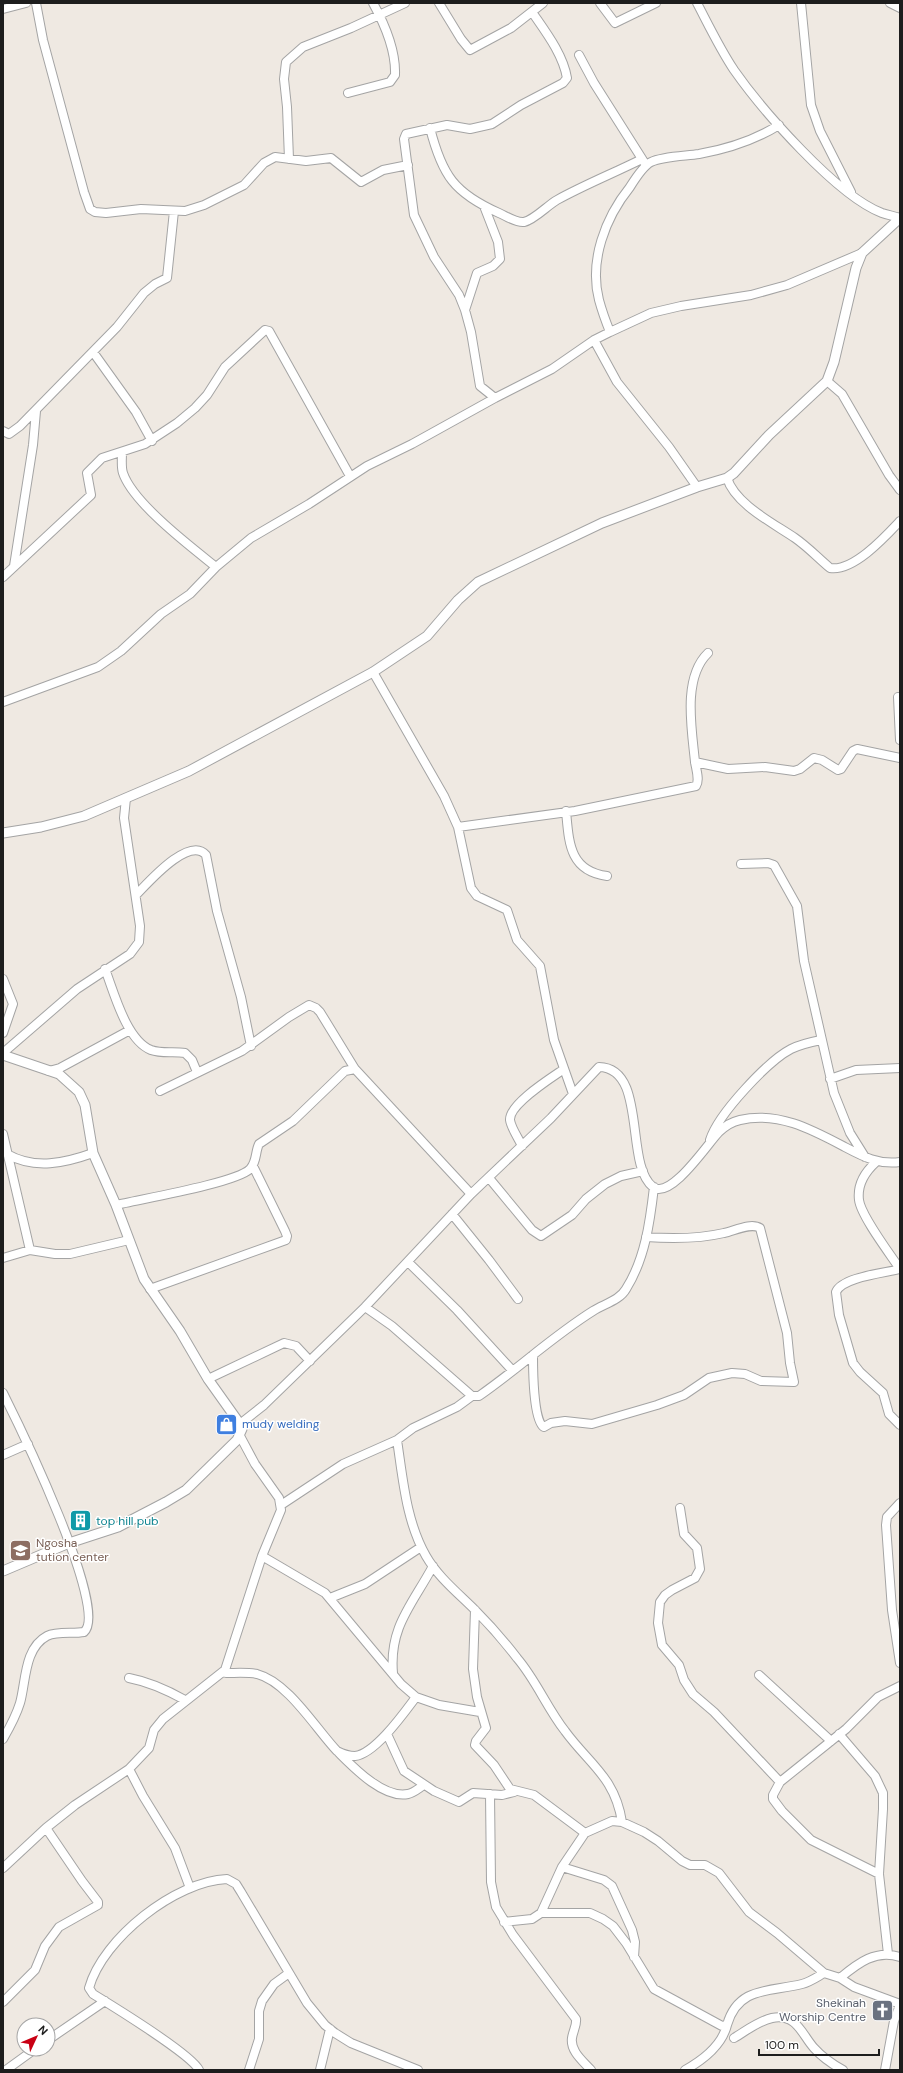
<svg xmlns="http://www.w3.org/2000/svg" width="903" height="2073" viewBox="0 0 903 2073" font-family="'DM Sans',sans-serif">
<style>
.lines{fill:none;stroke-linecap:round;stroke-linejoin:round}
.minor-casing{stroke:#a4a4a4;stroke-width:10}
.tertiary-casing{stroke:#a4a4a4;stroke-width:11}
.minor{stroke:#fff;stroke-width:8}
.tertiary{stroke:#fff;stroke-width:9}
.labels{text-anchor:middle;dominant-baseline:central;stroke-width:3;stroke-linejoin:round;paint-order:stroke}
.shop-label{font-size:12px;fill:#366cbe;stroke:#fff;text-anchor:start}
.culture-label{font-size:12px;fill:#0d838f;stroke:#fff;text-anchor:start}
.education-label{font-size:12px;fill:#785e54;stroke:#fff;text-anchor:start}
.worship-label{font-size:12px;fill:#5b616d;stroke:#fff;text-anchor:end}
</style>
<rect width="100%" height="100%" fill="#efe9e2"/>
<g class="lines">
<defs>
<path id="minor" d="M36,3L43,40L84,192L90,209L95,212L106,213L141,209L185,211L204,205L244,185L264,163L275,157L306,161L331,158L361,182L383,170L408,165
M439,3L461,39L470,50L511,28L543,3
M600,3L615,23L656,3
M697,3C709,26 720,49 734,70C762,110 837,196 882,213C888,215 894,216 900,218
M801,3L811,105L820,131L851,192
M890,3L900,8
M3,9L26,3
M579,55L594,83L644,162
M348,93L390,82L395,75C396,51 384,23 373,3
M430,128C442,175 454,193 499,213C506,216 516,223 524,222C534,220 548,205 557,200C584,185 614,173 642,159
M289,159L287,107L284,79L286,62L303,47L351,28L405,3
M465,310L477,273L493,266L500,259L498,242L484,206
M610,332C606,322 602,311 599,300C589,261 605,218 630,187C635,179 643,166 651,162C663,156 686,156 699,154C727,149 755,140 779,125
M594,340L617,382L669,447L697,487
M93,352L136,412L152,441
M827,381L842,394L889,475L900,490
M495,398L480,386L471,332L465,310L459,295L434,257L414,215L404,139L406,134L447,125L470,129L492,124L521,105L563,83L567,78C563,54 545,31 532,12
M3,431L9,434L20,426L117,327L144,293L155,284L167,278L174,211
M122,452C122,459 121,467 123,473C133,503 191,547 216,567
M727,478C735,504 773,523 795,538C808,547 818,558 830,568C853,572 885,537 900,521
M14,566L33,445L36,411
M3,577L91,495L87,473L102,458L145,444L177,423L195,408L207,395L225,367L265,330L269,331L350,476
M373,672L444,796L458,827L471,888L477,896L507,910L517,940L540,966L554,1040L573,1094
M898,697L900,740
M3,702L98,667L121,651L161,614L190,594L216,567L251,538L309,504L367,466L412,444L495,398L552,369L594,340L610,332L651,313L681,306L751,295L787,285L862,253
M695,762L728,769L765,767L794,771L800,769L814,758L822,760L838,770L841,769L853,751L857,749L900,758
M566,811C569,842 569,871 607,876
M458,827L575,811L696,786C700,780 696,769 695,762C692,730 682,678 708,653
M741,864L768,863L774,865L797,906L804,961L834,1093L850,1133L865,1157
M136,895C147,884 189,835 206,855L217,911L241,997L251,1046
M105,969C114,992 126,1040 151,1050C162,1054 174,1051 185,1053L192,1060L197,1072
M3,979L13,1004L3,1033
M3,1053L77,989L130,954L139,942L140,926L124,818L126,798
M49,1071L60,1068L130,1030
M830,1079L856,1070L900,1068
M160,1091L242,1051L289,1017L309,1005L316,1008L320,1012L355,1069
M3,1134L30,1250
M710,1140C718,1114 768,1061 791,1049C801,1044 811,1042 821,1040
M522,1146C519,1139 511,1128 510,1120C509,1104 551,1078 564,1069
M7,1154C35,1170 65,1163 93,1153
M876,1162C865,1172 857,1184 859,1200C861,1216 890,1254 900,1269
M489,1178L532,1230L541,1236L572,1215L586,1199L605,1184L621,1176L643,1171
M116,1205C141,1199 236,1183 250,1169C257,1162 255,1152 259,1144L293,1121L345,1071L355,1069L471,1194
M452,1214L489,1260L518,1299
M3,1258L30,1250L55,1254H70L129,1240
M408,1262L457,1310L512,1370
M900,1269C885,1273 842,1277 836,1292L839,1315L853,1363L860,1372L883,1393L889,1414L900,1425
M150,1289L286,1240L287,1236L285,1231L253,1166
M365,1307L392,1326L472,1396H479C518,1369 553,1336 593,1311C604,1304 620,1300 626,1289C645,1259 650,1222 654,1187
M533,1355C533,1367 533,1422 544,1427L551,1423L565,1421L592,1424L657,1405L684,1395L709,1378L732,1373L745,1374L761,1381L794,1382L790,1363L787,1333L760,1228C751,1222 734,1231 724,1233C698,1239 673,1239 646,1237
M208,1379L284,1343L296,1346L310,1361
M3,1393C18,1423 110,1611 84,1632C73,1634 57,1631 47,1636C24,1648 26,1682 20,1703C16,1716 10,1727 3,1739
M240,1424L264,1405L365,1307L471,1194L551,1118L599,1067C648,1068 624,1165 653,1187C671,1200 708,1143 719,1132C725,1126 731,1122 740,1120C777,1111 811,1129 843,1146C862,1156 878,1165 900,1162
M397,1440C403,1479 406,1521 426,1556C438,1577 458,1593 475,1610C490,1625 504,1641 517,1658C536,1680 547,1708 565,1731C589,1764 615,1777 622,1822
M3,1455L28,1444
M900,1503L887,1517L886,1525L892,1610L900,1663
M281,1505L343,1464L397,1440L413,1428L457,1407L472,1396
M680,1508L684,1534L697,1548L700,1569L695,1578L672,1590L665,1595L660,1602L658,1623L662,1645L679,1665L684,1680L693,1694L714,1712L780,1782
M262,1556L325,1593L401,1684L416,1697L439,1705L480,1712
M330,1598L365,1584L421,1547
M475,1610L473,1669L477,1697L486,1728L476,1741L475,1745L494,1765L510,1789L534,1795L585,1833L612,1821L622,1822L644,1832L658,1841L682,1861L690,1865H705L719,1873L749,1912L777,1933L824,1973L840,1978L854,1987L900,2004
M226,1673C236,1673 248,1672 257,1674C288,1682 316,1729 337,1751C343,1754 349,1756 355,1756C375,1754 404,1713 416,1697
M393,1673C389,1627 412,1605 433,1566
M759,1675L831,1741
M129,1678C150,1682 167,1690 185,1700
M387,1734L404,1771L434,1791L459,1802L473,1793L502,1795L514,1792
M839,1734L875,1776L883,1793V1809L879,1874L888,1954
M339,1753C354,1768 384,1799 408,1794C414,1793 419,1788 424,1785
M129,1769L143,1796L175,1848L190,1888
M490,1794L491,1882L496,1907L513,1935L576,2019C577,2025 573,2031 572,2038C570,2051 583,2061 591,2070
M562,1867L604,1880L612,1886L632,1930L635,1942L634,1957
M3,1868L46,1828L75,1805L129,1769L149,1748L154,1730L163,1719L225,1670L262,1556L281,1510L279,1498L255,1464L240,1436
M879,1874L811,1840L782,1811L773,1799V1795L780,1782L846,1729L878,1697L900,1686
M541,1913H590L603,1919L613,1926L626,1943L654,1989L722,2026L727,2025C738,1986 770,1992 802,1984C810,1982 817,1977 824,1973
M504,1922L532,1919L541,1913L562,1867L585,1833
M840,1978C858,1963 876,1949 900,1957
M3,2002L35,1970L45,1946L59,1927L98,1905V1902L82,1881L46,1828
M734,2038C746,2031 758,2021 772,2018C797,2013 802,2035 814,2048C822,2057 832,2064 843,2070
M48,2040L105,2001
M6,2070L35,2049
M199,2070C192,2055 111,2005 93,1994L89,1988C103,1938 176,1881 227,1879L236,1884L241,1892L307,2003L325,2025L335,2033L351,2043L418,2070
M249,2070L259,2039V2011L262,2001L274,1984L289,1973
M320,2070L330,2029
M685,2070C703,2060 722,2045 727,2025
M885,2070L894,2021L900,2005"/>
<path id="tertiary" d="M3,833L41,827L84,816L189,771L373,672L427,636L458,600L478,582L602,523L697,487L727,478L734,473L769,435L827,381L834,362L856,268L862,253L900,218
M3,1055L59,1074L79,1092L85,1105L93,1153L116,1205L144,1279L180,1331L208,1379L240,1424L242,1429L237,1440L186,1490L166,1502L118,1527L69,1543L3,1571"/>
</defs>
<use href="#minor" class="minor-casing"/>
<use href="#tertiary" class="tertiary-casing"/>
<use href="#minor" class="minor"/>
<use href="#tertiary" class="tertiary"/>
</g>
<defs>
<symbol id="shop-square" viewBox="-11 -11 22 22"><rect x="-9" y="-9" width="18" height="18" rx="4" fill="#3f7fe0" stroke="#fff"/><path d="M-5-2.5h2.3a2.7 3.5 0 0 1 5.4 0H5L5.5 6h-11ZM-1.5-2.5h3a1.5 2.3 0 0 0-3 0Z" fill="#fff"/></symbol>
<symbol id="building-square" viewBox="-11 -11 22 22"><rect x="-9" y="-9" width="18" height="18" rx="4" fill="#0f9aa8" stroke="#fff"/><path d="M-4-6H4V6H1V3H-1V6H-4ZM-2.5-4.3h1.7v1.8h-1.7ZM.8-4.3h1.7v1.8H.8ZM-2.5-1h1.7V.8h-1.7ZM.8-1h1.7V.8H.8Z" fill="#fff"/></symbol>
<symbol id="school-square" viewBox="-11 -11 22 22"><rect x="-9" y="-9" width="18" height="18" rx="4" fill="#8d6e63" stroke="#fff"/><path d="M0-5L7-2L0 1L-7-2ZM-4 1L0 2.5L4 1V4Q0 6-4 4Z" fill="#fff"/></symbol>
<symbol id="church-square" viewBox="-11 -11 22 22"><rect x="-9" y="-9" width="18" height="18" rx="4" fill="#6b7280" stroke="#fff"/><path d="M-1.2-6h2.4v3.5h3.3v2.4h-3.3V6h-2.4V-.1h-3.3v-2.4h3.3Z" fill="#fff"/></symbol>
</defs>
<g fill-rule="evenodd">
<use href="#shop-square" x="214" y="1412" width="25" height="25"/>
<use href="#building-square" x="68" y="1508" width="25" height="25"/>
<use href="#school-square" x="8" y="1538" width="25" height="25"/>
<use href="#church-square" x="870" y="1998" width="25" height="25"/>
</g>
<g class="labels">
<g class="shop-label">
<text x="242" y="1424">mudy welding</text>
</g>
<g class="culture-label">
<text x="96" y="1521">top hill pub</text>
</g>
<g class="education-label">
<text x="36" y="1543">Ngosha<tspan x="36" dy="14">tution center</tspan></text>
</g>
<g class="worship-label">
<text x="866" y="2003">Shekinah<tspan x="866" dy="14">Worship Centre</tspan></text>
</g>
</g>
<rect width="903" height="2073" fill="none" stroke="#1d1d1d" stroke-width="8"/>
<g transform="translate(36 2037) rotate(46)"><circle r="19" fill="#ffffff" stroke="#a5a5a5"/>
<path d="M0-3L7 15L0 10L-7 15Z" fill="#c90014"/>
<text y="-6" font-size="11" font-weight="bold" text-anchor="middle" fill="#1d1d1d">N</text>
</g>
<path d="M759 2049v6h120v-6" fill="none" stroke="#1d1d1d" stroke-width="2"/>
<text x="765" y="2049" font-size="12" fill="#1d1d1d" stroke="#ffffff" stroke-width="3" paint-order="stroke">100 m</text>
</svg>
